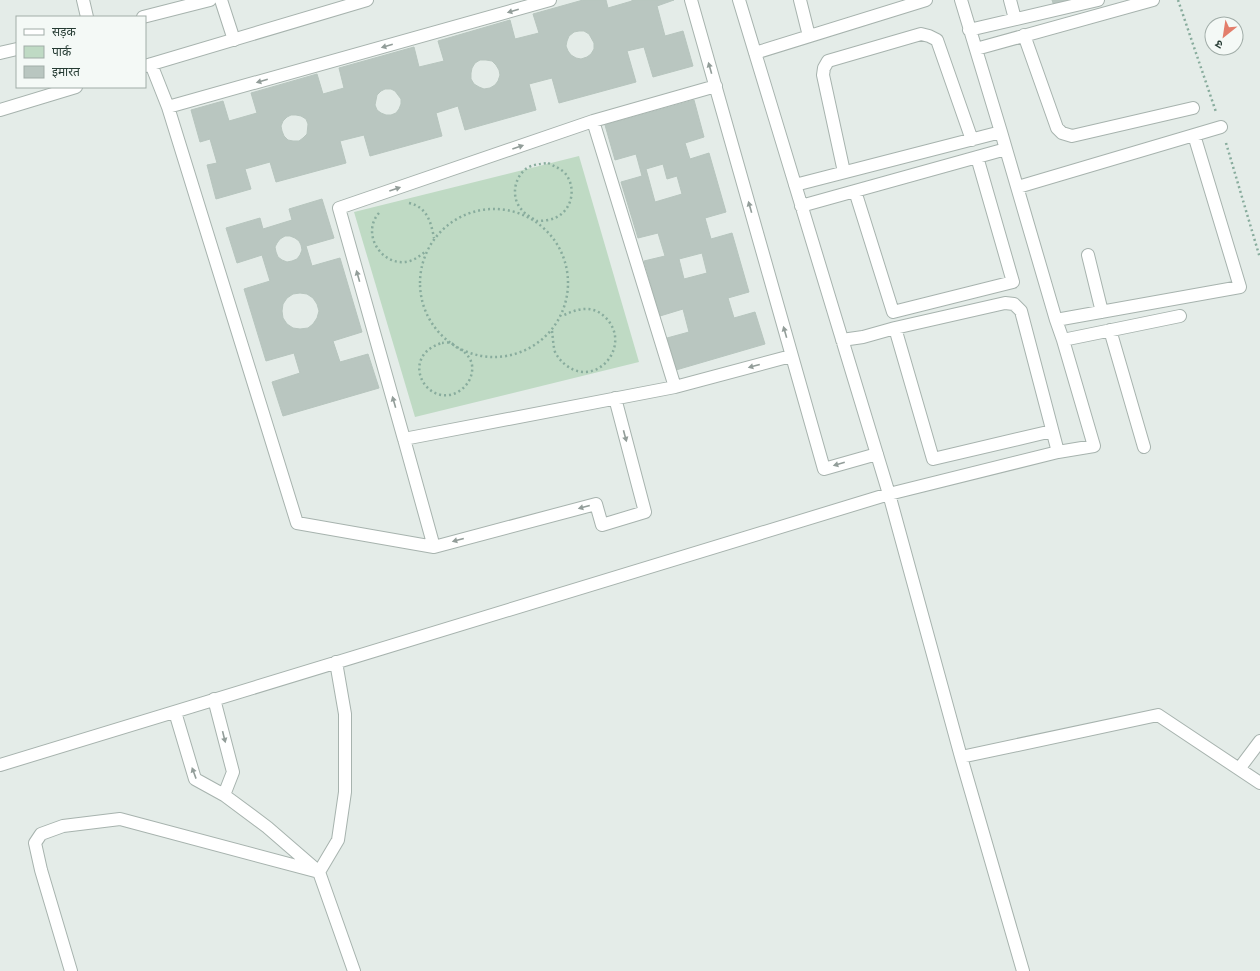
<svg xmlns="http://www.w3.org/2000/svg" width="1260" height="971" viewBox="0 0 1260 971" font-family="Signika,'Noto Sans Devanagari',sans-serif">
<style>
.green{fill:#bfdac4}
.building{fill:#b9c6c0;stroke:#b7c5be;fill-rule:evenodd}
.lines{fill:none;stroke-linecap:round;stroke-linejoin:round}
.service-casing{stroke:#a7b3ae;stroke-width:14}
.minor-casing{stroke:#a7b3ae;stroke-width:14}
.path{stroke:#88ac9d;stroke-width:2.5;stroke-dasharray:2 3;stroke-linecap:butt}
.service{stroke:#fff;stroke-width:12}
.minor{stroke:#fff;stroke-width:12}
.oneway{fill:#929d99}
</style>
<rect width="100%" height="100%" fill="#e4ece8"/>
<path class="green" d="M579,156L639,362L415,417L354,212Z"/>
<path class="building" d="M583,0H606L608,8L632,1V0H674L657,6L665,36L683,31L693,66L653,77L644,47L627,51L636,82L559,103L552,78L529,84L536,110L465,130L458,106L436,113L442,136L370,156L364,135L340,141L346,163L276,182L270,162L245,169L251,189L216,199L207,165L217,163L210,139L200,142L191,110L223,101L229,121L257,113L251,93L317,74L323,94L344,88L339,68L414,47L419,67L444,61L438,41L510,20L515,39L539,33L533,14ZM579,31H584L589,34L594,43V49L591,54L587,57L581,59L576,58L571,55L568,51L566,46L567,41L569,36L574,32ZM480,60H486L492,61L496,65L499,70L500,75L498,81L495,85L490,88L484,89L479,87L474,84L471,79V73L472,68L475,63ZM385,89H391L395,91L401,99V104L399,109L396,113L391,115H386L381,113L377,110L375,105L377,95L381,91ZM291,115H296L301,116L306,119L308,124L307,134L303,138L299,141H293L288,140L284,136L282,131L281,126L283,121L287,117Z
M1052,0H1074L1054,6Z
M694,100L704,137L685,143L690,159L709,153L726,212L705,218L711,239L732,233L749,292L728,298L734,318L755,312L765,344L676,370L667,338L689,332L683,309L660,316L644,261L665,256L658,233L638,238L621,182L642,176L636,154L615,160L605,125ZM663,164L667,179L677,176L682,194L655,202L646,169ZM702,253L707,273L684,279L679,259Z
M322,199L334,238L306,246L312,266L340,258L362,332L333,341L340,362L368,354L379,388L283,416L272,382L300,373L294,353L266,361L244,289L270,281L262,255L237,263L226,228L260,218L263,229L292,220L289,209ZM285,236H290L295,238L299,241L301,245L302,250L300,255L297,259L292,261L287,262L282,260L278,257L276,252L275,247L277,243L280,239ZM300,293L307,294L313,298L317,304L319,311L317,318L313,324L308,328L300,329L293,328L287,324L283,318L282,311L283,304L287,298L293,294Z"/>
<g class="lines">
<defs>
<path id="service" d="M83,0L87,17
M221,0L234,40
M143,17L210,0
M0,53L17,49"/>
<path id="minor" d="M691,0L824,469L877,454
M739,0L889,494L961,757L1023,971
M800,0L809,36
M1010,0L1015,19
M969,30L1098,0
M1024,35L1057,128L1062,133L1072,136L1193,108
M976,49L1153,0
M755,53L926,0
M151,64L168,107L297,523L434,547L404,439L675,387L593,121L339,208L404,439
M145,66L367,0
M168,107L550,0
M0,110L76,87
M593,121L716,86
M844,172L823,75L824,68L828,61L921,34L929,36L937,40L972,140
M795,185L1001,132
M1018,187L1221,127
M855,191L893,312L1013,282L977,157
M801,206L1006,149
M1088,255L1102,312
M1056,320L1240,287L1194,135
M895,328L933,459L1052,431
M1110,330L1144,447
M842,340L863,337L895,328L1005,303L1014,304L1021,311L1058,452
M1063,340L1180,316
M675,387L791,356
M434,547L596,504L602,525L645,512L615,398
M214,699L233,772L224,795
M175,712L195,779L224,795L267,827L319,872L354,971
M961,757L1158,715L1260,783
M0,765L889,494L1058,452L1094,446L1063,340L1056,320L1001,132L961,0
M1239,769L1260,741
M319,872L338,840L345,792V714L336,662
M71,971L41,870L35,843L41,834L63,826L120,819L319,872"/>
</defs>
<use href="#service" class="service-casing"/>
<use href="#minor" class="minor-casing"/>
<path class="path" d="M1178,0L1216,112
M1226,143L1260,258
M548,163C554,166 559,168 564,172C577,186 573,210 555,218C550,220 543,221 537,221C532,218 526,215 522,210C510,198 514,175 529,167C535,164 541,164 548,163Z
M409,203C427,207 431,222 434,238
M420 283a74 74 0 1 1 148 0a74 74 0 1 1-148 0Z
M379,213C360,234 383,269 410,261C416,259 421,255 426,251
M552,331C553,338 553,345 555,352C558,358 562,362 567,366C598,388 633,344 605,317C592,304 576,309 562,316
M442,343C444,343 448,342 451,343C453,344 456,347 458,348C469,354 475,363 471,376C469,383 464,388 458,392C426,409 398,356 442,343Z"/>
<use href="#service" class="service"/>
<use href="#minor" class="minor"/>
</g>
<defs><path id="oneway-solid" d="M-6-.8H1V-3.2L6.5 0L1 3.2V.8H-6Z"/></defs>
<g class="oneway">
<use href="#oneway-solid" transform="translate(513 11) rotate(164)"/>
<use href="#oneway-solid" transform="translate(387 46) rotate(164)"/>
<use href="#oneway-solid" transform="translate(710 68) rotate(-106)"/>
<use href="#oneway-solid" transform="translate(262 81) rotate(164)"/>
<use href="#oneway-solid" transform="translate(518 147) rotate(-19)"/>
<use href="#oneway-solid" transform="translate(395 189) rotate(-19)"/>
<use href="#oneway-solid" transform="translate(750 207) rotate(-106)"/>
<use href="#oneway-solid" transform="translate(358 276) rotate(-106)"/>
<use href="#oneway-solid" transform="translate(785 332) rotate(-106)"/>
<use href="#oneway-solid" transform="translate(754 366) rotate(165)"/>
<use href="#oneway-solid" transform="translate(394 402) rotate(-106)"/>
<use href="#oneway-solid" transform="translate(625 436) rotate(75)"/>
<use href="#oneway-solid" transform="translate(839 464) rotate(164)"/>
<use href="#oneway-solid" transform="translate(584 507) rotate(165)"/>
<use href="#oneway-solid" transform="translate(458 540) rotate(165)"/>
<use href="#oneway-solid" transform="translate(224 737) rotate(76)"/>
<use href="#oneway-solid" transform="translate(194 773) rotate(-110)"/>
</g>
<rect x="16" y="16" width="130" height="72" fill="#f4f9f6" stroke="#a1ada8"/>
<rect x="24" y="29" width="20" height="6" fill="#ffffff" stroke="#a1ada8"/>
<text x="52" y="36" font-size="12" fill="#253b33">सड़क</text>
<rect x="24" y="46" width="20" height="12" fill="#bfdac4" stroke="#a1ada8"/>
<text x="52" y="56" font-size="12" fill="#253b33">पार्क</text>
<rect x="24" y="66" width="20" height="12" fill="#b9c6c0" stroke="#a1ada8"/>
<text x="52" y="76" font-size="12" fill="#253b33">इमारत</text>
<g transform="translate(1224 36) rotate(210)"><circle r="19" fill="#f4f9f6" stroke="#a1ada8"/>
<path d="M0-3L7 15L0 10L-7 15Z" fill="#e37e6b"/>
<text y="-6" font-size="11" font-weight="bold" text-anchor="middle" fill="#253b33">उ</text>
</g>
</svg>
